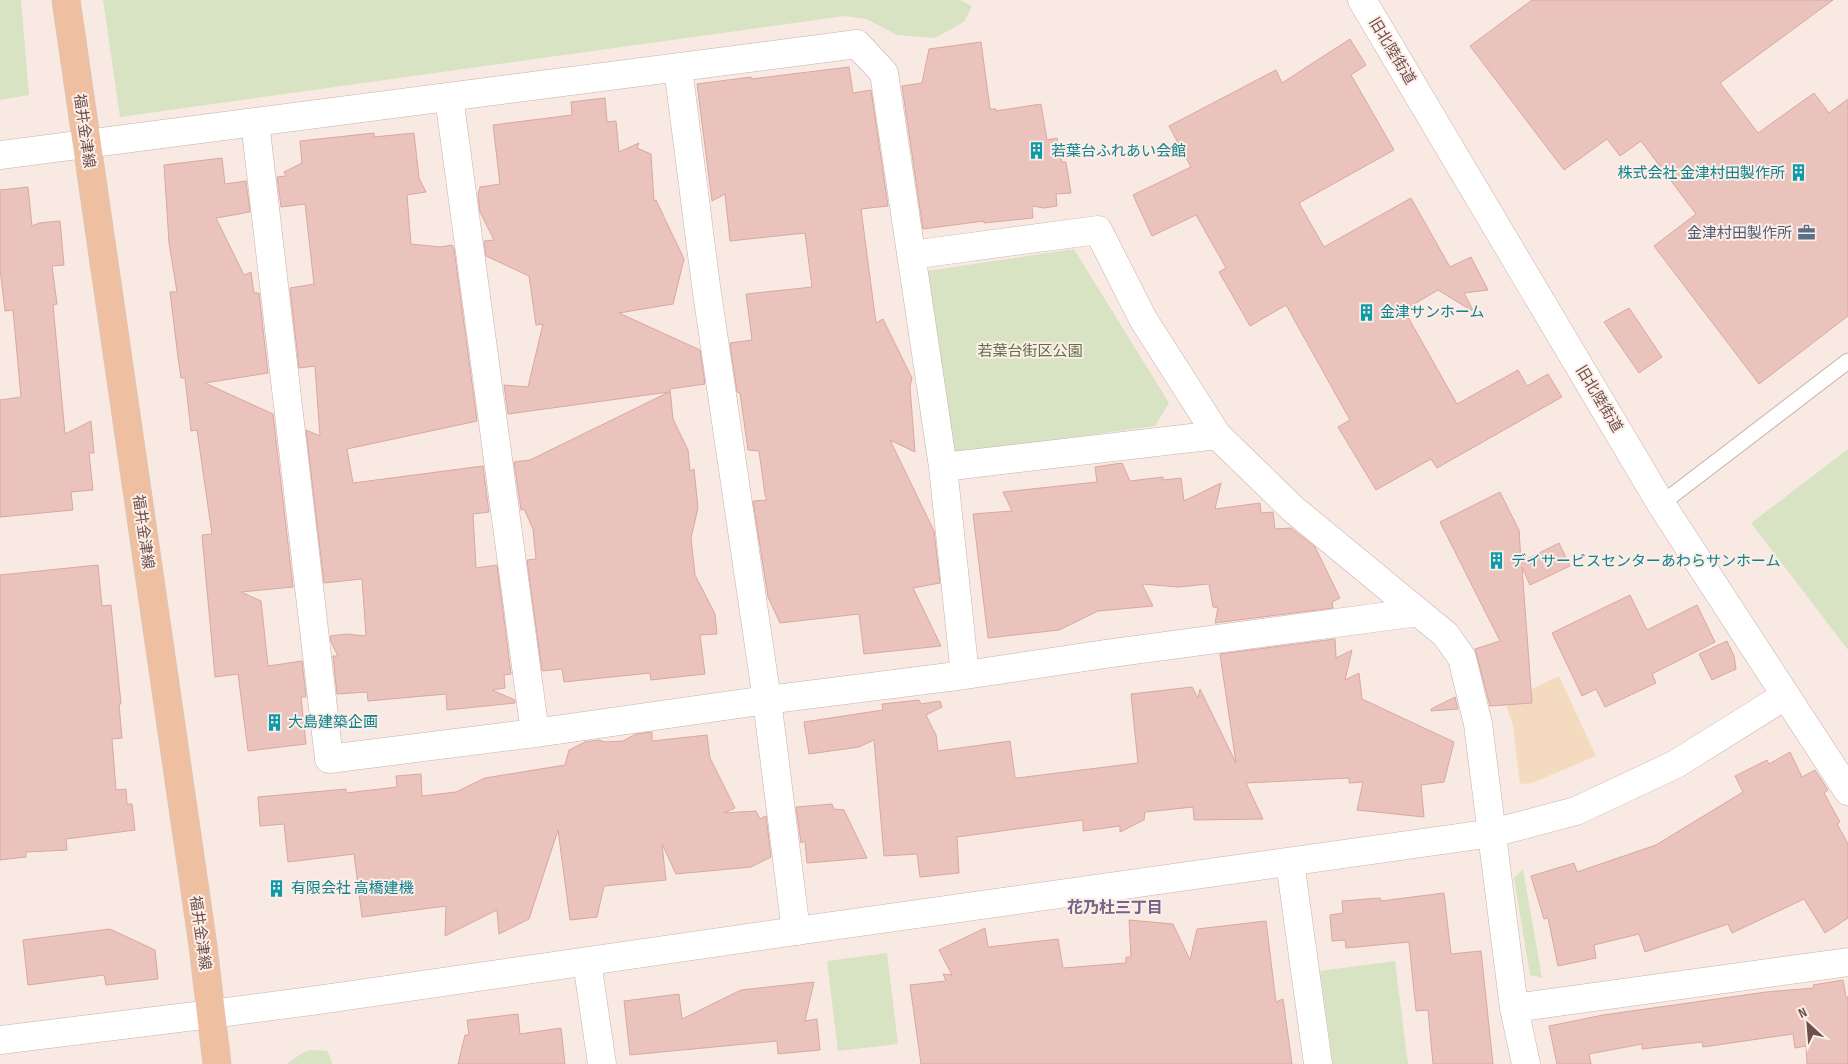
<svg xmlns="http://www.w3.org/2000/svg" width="1848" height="1064" viewBox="0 0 1848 1064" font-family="'Sofia Sans Condensed','Noto Sans JP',sans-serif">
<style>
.green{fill:#d8e3c3}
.sand{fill:#f4dbc0}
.building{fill:#eac3bd;stroke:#daa7a0}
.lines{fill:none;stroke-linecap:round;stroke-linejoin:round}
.lane-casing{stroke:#c7b0ab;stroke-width:17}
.street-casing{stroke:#c7b0ab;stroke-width:29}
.secondary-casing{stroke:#ccb1ab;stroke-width:29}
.primary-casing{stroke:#d3cac9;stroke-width:29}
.lane{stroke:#fff;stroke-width:15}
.street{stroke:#fff;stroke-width:28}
.secondary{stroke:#fff;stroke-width:28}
.primary{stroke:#efbfa2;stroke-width:28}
.labels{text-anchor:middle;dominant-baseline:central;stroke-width:4;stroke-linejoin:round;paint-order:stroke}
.street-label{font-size:15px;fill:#6c4f4c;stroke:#fceee7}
.culture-label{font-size:15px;fill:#0d838f;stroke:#fceee7;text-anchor:start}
.service-label{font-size:15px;fill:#4e5e75;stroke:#fceee7;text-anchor:end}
.park-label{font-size:15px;fill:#5e7046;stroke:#fceee7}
.neighbourhood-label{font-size:16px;font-weight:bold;fill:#736489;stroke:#fceee7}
</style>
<rect width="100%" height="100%" fill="#f8eae2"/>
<path class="green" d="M0,0H21L29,95L0,100Z
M103,0H960L972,6L964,22L935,38L897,35L866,19L844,16L120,117Z
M1074,249L1169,403L1155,426L953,454L927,271Z
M1848,449V650L1751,523Z
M1523,869L1542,978L1530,975L1514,878Z
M887,953L898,1044L838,1051L827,961Z
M1395,961L1408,1064H1333L1320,971Z
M311,1050L327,1051L330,1056L332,1064H287L302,1053Z"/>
<path class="sand" d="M1559,676L1596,756L1532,783L1520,784L1513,726L1505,702Z"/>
<path class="building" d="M1532,0H1833L1720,83L1758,133L1814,93L1829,113L1848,99V316L1759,384L1654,246L1696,214L1641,141L1620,156L1607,139L1564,170L1470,46Z
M1350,39L1366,65L1351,75L1394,150L1299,203L1324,247L1411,198L1450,267L1471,257L1488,290L1464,293L1474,312L1438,290L1404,310L1457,404L1518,370L1527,386L1548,374L1562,397L1437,468L1431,459L1376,490L1338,427L1350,420L1286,305L1250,326L1219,272L1226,268L1196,215L1152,236L1133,195L1191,167L1169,126L1276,70L1282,83Z
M981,42L990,109H996V111L1041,104L1047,140L1057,138L1062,162H1066L1071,193L1056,194L1057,206L1044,208L1032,206L1033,218L984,223V221L923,229L902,86L922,83L929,49Z
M849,67L853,93L871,90L888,206L861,209L876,323L883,319L912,378L910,387L915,452L890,440L934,531L940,583L913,588L941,646L864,654L859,614L780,623L768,597L753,501L767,500L765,495L759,451L748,450L740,393L737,392L730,343L752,340L746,294L812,287L805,233L730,241L725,194L712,201L697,84L751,77V79Z
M605,98L607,122L616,121L619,152L639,143L637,148L651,154L654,201L656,200L684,259L673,304L619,313L700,350L705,384L670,389L673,419L688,450L690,471L694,469L698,508L691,538L695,575L715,614L717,634L700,635L705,674L651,680L650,673L564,682L562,669L542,671L527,560L536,559L533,529L524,509L521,510L514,462L530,460L669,392L508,414L504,385L528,387L543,324L536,325L529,276L486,256L484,241L494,240L480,212L478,195L480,187L500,184L493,125L572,115L571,102Z
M374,133V137L414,133L419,178L426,192L407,195L411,244L440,247L452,245L454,249L477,421L347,449L353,483L483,466L489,512L473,514L476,568L497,565L511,674L504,675L505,688L492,690L515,700V703L447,710L446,694L368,701L367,692L337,694L333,656H338L331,642L330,636L347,634L366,636L362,579L324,583L306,430L320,436L315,366L299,368L290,288L314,284L305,204L281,207L277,177L286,176L284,172L302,163L300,141Z
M222,158L225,184L246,181L250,212L216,218L244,275L251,272L254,293H259L268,373L205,383L273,414L293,587L241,592L261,601L268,666L302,661L306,697H301L306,744L248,751L238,674L215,677L202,535L212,534L197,430L191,431L185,378H181L178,357L170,292H177L169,243L164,165Z
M28,187L32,226L39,223L60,221L64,265L52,266L57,304L53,305L65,434L91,421L94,453H89L93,490L71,492L73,510L0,517V400L21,397L13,310L5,311L0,269V190Z
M1629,308L1662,357L1639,373L1604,322Z
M1122,463L1130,481L1163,477V480L1181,478L1184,501L1221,483L1215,509L1260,503L1261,513L1273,512L1275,529L1291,528L1315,547L1340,598L1332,602L1333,608L1215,623L1218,608L1213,607L1209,584L1178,587L1142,584L1153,606L1098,611L1059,630L988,638L973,514L1012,511L1003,492L1097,482L1095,467Z
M1500,492L1519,530L1521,562L1559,543L1570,566L1530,585L1522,567L1532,703L1490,706L1475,649L1500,641L1440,522Z
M98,565L102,606L111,605L121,704H119L122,738L112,739L116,790L126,789L127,804H132L135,830L66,839L67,850L26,852V857L0,860V575Z
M1630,595L1647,630L1697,605L1715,642L1652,674L1656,683L1605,707L1596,689L1582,696L1552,633Z
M1335,639L1336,658L1352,650L1345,680L1359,673L1362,699L1454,742L1444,782L1421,785L1424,817L1357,810L1363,782L1349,783V778L1246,783L1263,819L1194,820L1193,807L1145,812L1144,820L1120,832V826L1083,831V820L957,837L959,873L920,877L917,854L884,856L874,740L859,747L809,754L804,722L883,710L882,704L919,700L921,704L940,701L942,707L926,715L936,735L938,751L1010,741L1015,777L1017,778L1138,763L1131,694L1192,687L1198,698L1200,689L1236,763L1220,654Z
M1727,641L1734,656L1736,669L1712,680L1699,654Z
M1455,697L1458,709L1431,711V709Z
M652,732V741L707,735L710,758L735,808L724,813L756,811L760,819L766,816L771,857L751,867L676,874L662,844L666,880L604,886L597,917L570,920L558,830L529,919L499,934L497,910L445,936L446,906L362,917L354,854L288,862L284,824L260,826L258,797L346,789V793L397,787L396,776L421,774L422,796L456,792L485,778L565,765L569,750L585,742L599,740L605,742L623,741L636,734Z
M1790,752L1802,777L1815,770L1828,790L1824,793L1840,822L1837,824L1848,844V918L1825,933L1804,899L1732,933L1728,924L1645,952L1639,934L1594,945L1596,958L1558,966L1548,918L1544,919L1531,876L1574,863L1577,872L1656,845L1743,792L1735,776L1767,760L1769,764Z
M832,804L834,809L844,810L867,858L807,863L805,841L801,843L796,807Z
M1444,893L1451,954L1481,951L1493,1064H1433L1428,1010L1416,1011L1409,942L1346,948L1345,940L1332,941L1330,915L1343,913L1342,901L1380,898L1381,901Z
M1129,920L1173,924L1190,960L1197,929L1266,921L1276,1002L1283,999L1292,1064H921L910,985L946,981L943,974L952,975L939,950L985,928L988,947L1058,939L1063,968L1126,963V957H1131Z
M110,929L155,950L158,979L106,985L104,975L28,985L23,940Z
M1843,980L1846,997H1848V1064H1807L1806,1046L1795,1048L1793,1034L1703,1047L1702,1042L1642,1049V1044L1589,1054L1591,1064H1557L1549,1026L1603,1015L1766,992L1814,988L1813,985Z
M814,982L805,1021L817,1019L820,1050L778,1054L777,1041L630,1055L624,1001L679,994L682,1019L741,990Z
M518,1014L520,1034L561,1028L565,1064H458L465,1035H469L467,1020Z"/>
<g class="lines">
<defs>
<path id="lane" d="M1661,504L1848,361"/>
<path id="street" d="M678,68L706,286L767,700L796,931
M449,97L535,733
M255,122L329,759L535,733L767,700L965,675L1105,654L1418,612
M0,155L857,44L884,73L943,467L965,675
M911,255L1098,230L1143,319L1217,435L1293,509L1446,635L1462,658L1478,724L1514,1008L1526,1064
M943,467L1217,435
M1290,862L1318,1064
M587,962L602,1064
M1514,1008L1848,962
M0,1040L211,1014"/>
<path id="secondary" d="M1362,0L1661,504L1848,791
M211,1014L311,1001L796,931L1493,833L1576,811L1676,764L1785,696"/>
<path id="primary" d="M66,0L203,946L217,1064"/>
</defs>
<use href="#lane" class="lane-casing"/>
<use href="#street" class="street-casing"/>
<use href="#secondary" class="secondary-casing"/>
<use href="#primary" class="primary-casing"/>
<use href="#lane" class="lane"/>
<use href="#street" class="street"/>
<use href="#secondary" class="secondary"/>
<use href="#primary" class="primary"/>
</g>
<defs>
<symbol id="building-bare" viewBox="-9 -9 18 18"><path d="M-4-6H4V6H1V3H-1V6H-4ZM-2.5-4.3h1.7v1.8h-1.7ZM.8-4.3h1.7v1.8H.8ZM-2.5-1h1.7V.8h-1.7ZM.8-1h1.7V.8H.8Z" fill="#0f9aa8" stroke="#fceee7" stroke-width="2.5" paint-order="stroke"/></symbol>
<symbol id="office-bare" viewBox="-9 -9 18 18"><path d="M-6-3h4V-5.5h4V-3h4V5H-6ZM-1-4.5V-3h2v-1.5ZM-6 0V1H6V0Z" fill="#5c6f8a" stroke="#fceee7" stroke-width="2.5" paint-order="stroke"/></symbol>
</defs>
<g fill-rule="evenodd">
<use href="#building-bare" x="1024" y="138" width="25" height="25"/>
<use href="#building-bare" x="1786" y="160" width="25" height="25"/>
<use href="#office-bare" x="1794" y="220" width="25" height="25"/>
<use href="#building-bare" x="1354" y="300" width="25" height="25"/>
<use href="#building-bare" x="1484" y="548" width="25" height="25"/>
<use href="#building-bare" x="262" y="710" width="25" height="25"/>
<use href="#building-bare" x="264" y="876" width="25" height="25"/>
</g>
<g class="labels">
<g class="street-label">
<text transform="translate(1392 51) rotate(59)">旧北陸街道</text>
<text transform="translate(84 131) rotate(82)">福井金津線</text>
<text transform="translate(1599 399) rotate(59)">旧北陸街道</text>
<text transform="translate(143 532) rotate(82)">福井金津線</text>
<text transform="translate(200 933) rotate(82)">福井金津線</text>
</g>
<g class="culture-label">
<text x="1051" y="151">若葉台ふれあい会館</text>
<text x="1785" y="173" text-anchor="end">株式会社 金津村田製作所</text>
<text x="1380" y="312">金津サンホーム</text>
<text x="1511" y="561">デイサービスセンターあわらサンホーム</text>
<text x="288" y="722">大島建築企画</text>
<text x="291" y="888">有限会社 高橋建機</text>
</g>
<g class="service-label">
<text x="1792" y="233">金津村田製作所</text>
</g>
<g class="park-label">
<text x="1030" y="351">若葉台街区公園</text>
</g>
<g class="neighbourhood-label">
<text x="1115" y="908">花乃杜三丁目</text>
</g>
</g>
<g transform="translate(1808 1024) rotate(334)" stroke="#fceee7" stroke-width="4" paint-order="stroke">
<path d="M0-4L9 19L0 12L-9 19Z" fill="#6c4f4c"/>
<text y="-8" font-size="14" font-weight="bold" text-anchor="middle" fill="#6c4f4c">N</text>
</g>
</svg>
